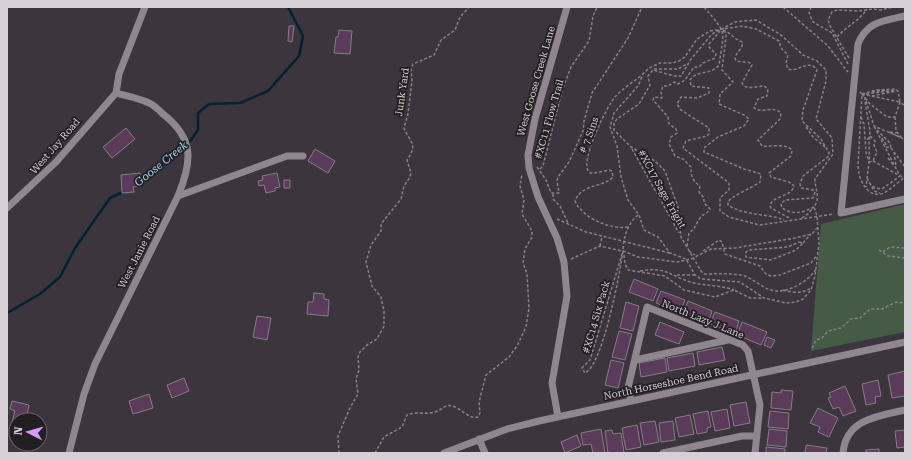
<svg xmlns="http://www.w3.org/2000/svg" width="912" height="460" viewBox="0 0 912 460" font-family="'Roboto Serif',serif">
<style>
.green{fill:#455b46}
.lines{fill:none;stroke-linecap:round;stroke-linejoin:round}
.stream{stroke:#012233;stroke-width:2.5}
.building{fill:#5a3c5a;stroke:#877c87}
.path{stroke:#888188;stroke-width:1.5;stroke-dasharray:3 2;stroke-linecap:butt}
.minor{stroke:#908690;stroke-width:7}
.labels{text-anchor:middle;dominant-baseline:central;stroke-width:3.5;stroke-linejoin:round;paint-order:stroke}
.street-label{font-size:10px;fill:#d6d0d6;stroke:#221e22}
.water-label{font-size:11px;font-style:italic;fill:#a1d8fa;stroke:#221e22}
</style>
<rect width="100%" height="100%" fill="#3d353d"/>
<path class="green" d="M905,204V332L811,351L821,224Z"/>
<g class="lines">
<path class="stream" d="M138,184L163,162L188,144L198,130V113L209,104L240,103L268,91L299,56L303,36L288,7
M7,313L40,294L60,277L75,248L110,198L125,191"/>
</g>
<path class="building" d="M289,26H294L292,42L288,41Z
M339,30L352,31L350,54L334,53L336,37H338Z
M126,128L135,139L112,158L103,147Z
M315,149L335,161L328,173L308,161Z
M140,173L141,186L133,187L134,192L122,193L121,175Z
M277,173L280,187L275,188V191L266,193L264,185L259,186L258,181L263,180L262,176Z
M284,180H290V188H284Z
M634,279L658,289L653,301L629,292Z
M661,291L685,300L680,313L656,303Z
M314,293L324,294V299L329,300L328,316L307,314L308,302H313Z
M688,301L712,311L708,323L683,314Z
M626,302L639,306L633,331L620,328Z
M715,312L739,321L735,334L710,324Z
M257,316L271,318L267,340L253,337Z
M660,322L684,332L679,344L655,335Z
M742,322L767,332L761,345L737,335Z
M619,331L632,334L625,360L612,357Z
M767,337L775,340L771,348L764,345Z
M722,347L725,360L699,365L697,352Z
M693,353L695,366L669,371L667,358Z
M665,358L667,372L641,377L639,363Z
M611,360L624,363L618,388L605,385Z
M905,371V396L892,398L888,375Z
M184,378L189,391L172,398L167,385Z
M878,380L881,396L875,397L876,403L866,405L862,384Z
M845,386L856,411L843,416L839,407L833,409L828,398L831,397L829,393Z
M781,390L793,391L791,410L771,408L772,392L781,393Z
M149,394L153,408L133,414L129,401Z
M12,401L29,405L26,420H16V427L11,426L15,411L10,409Z
M746,402L750,423L734,426L730,405Z
M818,408L838,418L829,437L818,432L820,427L810,423Z
M727,409L730,428L715,431L711,412Z
M708,411L711,427L707,428V432L697,434L693,414Z
M770,411L789,413L788,429L768,427Z
M690,415L694,434L679,437L675,418Z
M655,421L659,442L644,445L640,423Z
M673,421L675,440L661,442L659,423Z
M637,425L641,447L626,450L622,428Z
M601,429L605,453H593L591,444L583,445L581,433Z
M769,429L787,431L786,447L767,445Z
M612,430L613,434L621,433L624,453H608L605,431Z
M905,430V447L897,448L895,431Z
M577,435L581,446L565,453L561,442Z
M806,445L827,448L826,453H805Z
M766,447L785,449V453H766Z
M879,449V453H866V450Z"/>
<g class="lines">
<path class="path" d="M704,7C728,35 724,30 719,65C712,75 696,70 690,80L691,86L709,88V93L697,98L681,97L677,104L681,110L709,128V134L707,136L686,141L683,148L729,183V190L720,198V211L729,217L760,225L834,214
M783,7L828,46L848,72
M811,7L809,13L813,22L832,33L848,64
M723,30C730,32 734,39 742,42C744,49 735,52 735,59C740,65 748,59 752,65L742,83C746,91 757,86 764,86L768,89L767,96L758,99L754,108C762,114 773,105 781,113L780,119L758,140L762,146C771,147 785,143 792,150L791,156L769,173L771,177L789,182L794,186C791,198 772,195 770,206L771,208L791,219
M723,31L726,33V37L722,70L733,82L720,94L719,104L744,115L749,119L744,126L718,137L704,148V152L744,169L761,174L760,182C752,188 731,196 728,202V205C744,216 767,213 784,220
M837,37C847,26 859,21 867,9
M849,58L830,26L828,20L832,12L837,10L857,11L874,9L881,10L893,7
M654,69H678L687,64
M860,92L862,94L858,165C858,178 867,200 884,193C891,189 898,182 905,177
M872,92L886,90
M862,94L870,104L887,117H895L900,102L905,106
M862,94L876,90L895,89L898,91L900,102
M862,94L900,102
M866,94L896,90
M872,96L896,91
M865,97C865,107 868,117 869,126C871,133 869,139 869,146C869,151 870,157 869,162L873,161L877,152L874,145L875,141L870,136L865,143
M866,101L874,126L902,138L905,142
M861,117L864,124L866,152L869,162L866,187
M895,117L896,131L901,137
M806,127L813,137L825,147
M877,130L890,143L891,148
M889,132L900,137
M890,132L898,133
M882,138L887,146
M886,147L891,148L905,167
M632,149L679,233
M894,152L896,166
M888,158L894,166
M873,161L904,178
M537,167L546,180L551,193H559L557,181L558,177L569,162L583,131L584,121L592,93L628,38L642,7
M540,169L543,166L562,91L571,67L589,41L593,16L597,7
M867,178L874,191L880,193
M869,183L875,188L882,189L900,176L874,126
M553,194V199L560,206L569,225
M814,207C803,213 792,215 782,208L781,204L785,200L813,198L815,192L813,190L801,188L800,184L803,176L829,156V153L821,139L802,121L803,110L817,70C809,58 798,73 788,69L786,63L788,55L781,48L779,41L756,29L742,26L710,31L697,39L685,57L679,61L672,63H660L649,68L643,74L638,86L614,113L610,127L617,146L621,177L628,200L639,215L644,230L658,237L670,253L686,259L695,275L701,279L740,282L764,298L786,303L796,302L803,299L811,290L815,276L819,243L817,216L814,207C821,197 815,190 815,179L833,154L832,138L816,119L826,81V70L817,61L803,55L781,35L756,20L735,22L712,34L691,59L681,76H674L653,70L648,76L650,85L639,104L617,119L614,123V130L631,147L655,161L665,171L678,207L681,237L701,271L704,274C717,274 729,273 741,275C752,277 760,287 771,290C786,295 809,281 816,269
M638,215C628,223 623,238 623,251L638,257L677,262L691,259L711,249L735,248L795,238L812,234L817,228
M802,218L809,213L812,209
M557,219L586,232L670,253
M628,227C611,230 582,218 575,201C582,183 603,188 613,177L612,171C606,168 594,176 589,172C579,162 607,106 615,97C622,89 633,82 642,75
M799,242L803,243L796,250L771,260L746,257V252L749,250L788,247Z
M803,243L811,234
M600,246L602,236
M687,246L689,233C696,228 695,225 700,218C703,213 707,215 710,209L704,203V198L699,192L700,186C692,181 691,175 691,167L683,159L675,156L669,144L671,137L677,133L676,129L669,124L668,117L653,100L654,97L662,98L661,92L663,86H668L674,82L678,84L685,80L694,67H699L703,63L715,58L716,54L709,47V44L720,31
M879,250L888,256L905,258
M623,251C620,272 603,365 585,373L582,368L590,360Z
M689,251L695,255
M703,251L719,240L722,242L725,254L760,266L766,274L771,276L780,275L811,263L817,255
M883,252L890,247L905,248
M624,255L625,264L628,270L665,276L684,290L715,297L734,290L750,298H763
M571,259L600,246L622,251
M640,271C667,266 671,277 694,283C708,286 719,285 734,290
M677,275H695
M783,290C793,293 804,294 812,287
M812,348L816,340L822,338L828,331L841,328L851,319L860,318L870,309H882L896,302L905,303
M339,453L338,436L350,408L358,394L356,379L359,370L358,357L360,352L367,345L377,339L384,326V311L381,297L372,286L366,262L371,245L381,231V224L401,199L404,186L410,177L411,173L407,160C419,143 409,142 404,128L408,114L412,80L411,69L413,64L434,55L441,40L455,30L460,17L469,7
M375,453L384,437L402,427L407,415C416,411 426,415 435,412C442,410 445,404 452,406C461,408 469,420 478,417L480,413L479,402L486,375L509,357L517,346L526,327L529,308L527,274L523,263L525,249L532,237V231L522,214L524,200L520,186L522,174"/>
<path class="minor" d="M905,16C884,21 867,21 858,44L841,213L905,199
M116,93L119,74L145,7
M178,196L287,156H303
M7,208L56,162L116,93
M635,360L728,340
M631,401L628,388L647,307L743,345L748,351L760,405L755,453
M558,417L552,383L567,296L564,262L557,238L538,197L529,168L528,155L535,119L567,7
M479,439L485,453
M69,453L84,394L95,364L178,196C192,162 195,139 163,114C159,110 154,105 149,103C139,98 126,96 116,93
M444,453L507,429L539,421L905,342
M663,453L742,436H757
M843,453C846,419 878,416 905,410"/>
</g>
<g class="labels">
<g class="street-label">
<text transform="translate(536 81) rotate(-74)">West Goose Creek Lane</text>
<text transform="translate(402 92) rotate(-82)">Junk Yard</text>
<text transform="translate(549 119) rotate(-74)">#XC11 Flow Trail</text>
<text transform="translate(589 135) rotate(-70)"># 7 Sins</text>
<text transform="translate(55 146) rotate(-49)">West Jay Road</text>
<text transform="translate(662 189) rotate(61)">#XC17 Sage Fright</text>
<text transform="translate(139 252) rotate(-63)">West Janie Road</text>
<text transform="translate(596 317) rotate(-74)">#XC14 Six Pack</text>
<text transform="translate(703 319) rotate(22)">North Lazy J Lane</text>
<text transform="translate(671 382) rotate(-12)">North Horseshoe Bend Road</text>
</g>
<g class="water-label">
<text transform="translate(161 164) rotate(-39)">Goose Creek</text>
</g>
</g>
<rect width="912" height="460" fill="none" stroke="#d6d0d6" stroke-width="16"/>
<g transform="translate(28 432) rotate(276)"><circle r="19" fill="#221e22" stroke="#6a656a"/>
<path d="M0-3L7 15L0 10L-7 15Z" fill="#d69bfa"/>
<text y="-6" font-size="11" font-weight="bold" text-anchor="middle" fill="#d6d0d6">N</text>
</g>
</svg>
